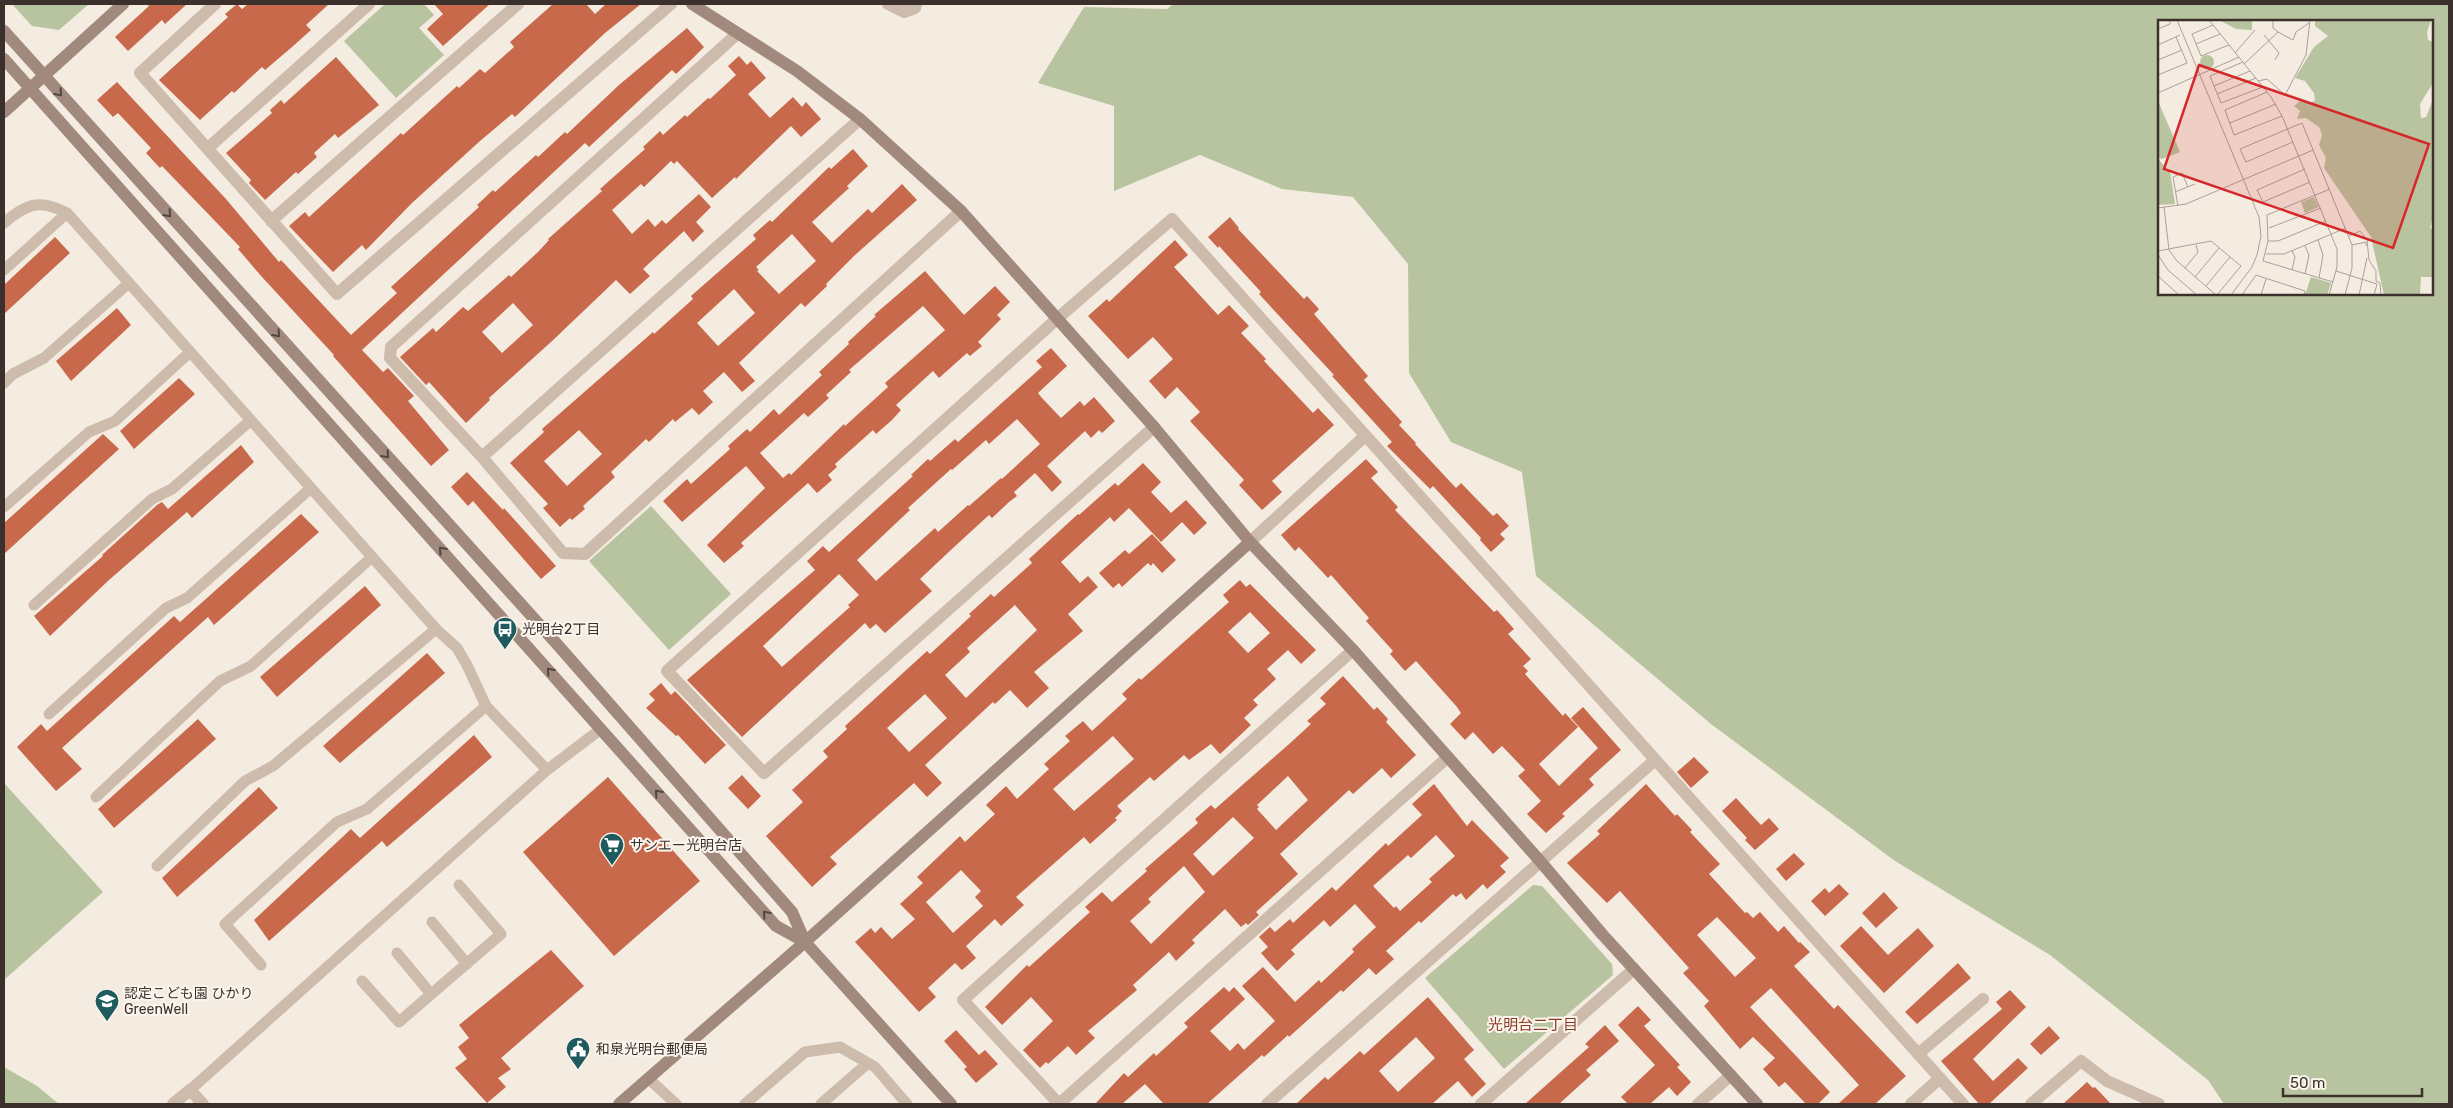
<svg xmlns="http://www.w3.org/2000/svg" width="2453" height="1108" viewBox="0 0 2453 1108" font-family="Rubik,'Noto Sans JP',sans-serif">
<style>
.green{fill:#b8c4a0;fill-rule:evenodd}
.building{fill:#c8694b;fill-rule:evenodd}
.lines{fill:none;stroke-linecap:round;stroke-linejoin:round}
.lane{stroke:#cdbbac;stroke-width:11}
.street{stroke:#cdbbac;stroke-width:12}
.secondary{stroke:#a18a7d;stroke-width:12}
.oneway{stroke:#544640}
.labels{text-anchor:middle;dominant-baseline:central;stroke-width:4;stroke-linejoin:round;paint-order:stroke}
.poi-label{font-size:14px;fill:#3b302b;stroke:#fbf5ee;text-anchor:start}
.neighbourhood-label{font-size:15px;fill:#8c3b22;stroke:#fbf5ee}
.inset-road{fill:none;stroke:#aaa098;stroke-width:1}
.view{fill:#d62828;fill-opacity:0.15;stroke:#d62828;stroke-width:2.5}
.inset-edge{fill:none;stroke:#3b302b;stroke-width:2.5}
</style>
<rect width="100%" height="100%" fill="#f4ebe1"/>
<path class="green" d="M12,4H89L59,30L32,26Z
M385,4H424L434,15L419,28L444,55L396,98L344,41Z
M1173,4H2449V1104H2224L2208,1080L2050,955L1895,861L1711,724L1536,576L1522,472L1451,442L1409,373L1408,264L1353,197L1282,189L1200,155L1114,191V106L1038,83L1084,7L1167,9ZM2432,21V294H2159V21Z
M651,506L731,594L669,650L589,561Z
M4,783L103,892L4,980Z
M1533,885L1542,886L1612,964L1613,975L1504,1069L1425,978Z
M4,1067L37,1086L59,1104H4Z"/>
<path class="building" d="M147,4H187L165,24L162,20L128,51L115,37L149,6Z
M237,4L242,9L248,4H329L306,25L311,30L292,47L265,70L262,67L234,93L232,91L200,120L159,80L228,17L225,14Z
M434,4H490L443,46L427,29L443,14Z
M553,4H586L595,14L606,4H641L605,33L515,117L512,114L480,141L412,203L366,250L362,245L333,272L289,226L305,212L309,217L401,133L403,135L457,86L459,88L480,69L485,73L514,47L510,42Z
M687,28L704,47L692,59L676,74L672,70L589,147L585,143L362,350L383,372L388,368L414,396L408,401L449,450L431,466L333,356L334,355L262,277L238,249L240,247L162,166L160,168L146,153L151,148L118,113L113,117L97,100L117,82L226,199L279,262L281,260L351,335L397,293L391,287L479,207L477,205L493,190L495,192L536,155L538,157L565,132L567,134L619,85Z
M739,56L747,65L751,61L766,78L748,94L770,118L793,97L802,107L806,102L821,119L801,137L791,126L736,179L735,177L712,198L677,161L674,164L671,161L644,187L641,184L612,210L632,234L648,219L655,227L662,220L666,224L699,194L711,207L696,222L704,231L693,242L684,231L643,269L650,276L630,294L616,280L551,342L489,398L490,400L466,423L429,382L426,385L400,357L433,328L436,332L463,307L468,311L509,275L511,277L538,252L549,240L548,239L602,191L600,189L645,149L643,147L660,131L663,135L685,115L687,117L708,98L710,99L736,75L728,66ZM513,303L533,325L502,353L482,332Z
M336,57L379,105L338,138L335,134L314,153L317,157L298,174L296,172L265,200L249,183L251,180L226,153L272,113L270,110L281,100L284,104Z
M853,149L868,166L847,186L849,188L812,222L832,243L868,209L872,213L902,184L917,200L855,255L826,284L827,286L805,307L801,303L739,363L755,381L742,392L724,372L703,391L713,402L699,415L692,408L675,422L673,419L649,442L646,439L611,472L615,477L583,506L585,509L572,520L570,518L560,527L543,508L548,504L510,463L544,432L542,429L558,415L653,332L654,334L693,299L691,296L756,239L753,235L770,220L772,222L829,167L831,169ZM792,234L816,261L779,294L757,271L759,270L756,267ZM734,289L755,313L718,346L697,323ZM579,430L602,454L567,486L544,461Z
M1230,217L1239,228L1238,229L1304,299L1307,296L1319,309L1314,314L1368,376L1364,380L1402,422L1399,425L1416,443L1415,444L1456,488L1461,483L1493,516L1497,513L1509,526L1500,534L1505,539L1491,552L1480,540L1481,538L1433,486L1430,489L1387,446L1392,442L1332,376L1334,375L1259,294L1261,292L1219,246L1218,248L1208,237Z
M55,237L70,253L4,314V285Z
M1175,240L1188,255L1174,267L1218,315L1229,305L1249,326L1241,333L1266,359L1264,361L1313,413L1318,408L1334,425L1272,481L1282,492L1262,510L1239,485L1244,480L1190,421L1200,412L1177,387L1165,399L1149,381L1173,359L1153,337L1128,359L1088,316L1107,299L1109,302Z
M925,271L964,315L995,286L1010,302L997,315L1001,319L978,342L982,346L970,356L967,353L939,378L933,371L896,405L901,410L892,420L876,434L873,430L835,464L837,467L828,475L832,480L817,493L808,483L741,543L744,546L724,563L707,545L765,488L746,466L682,522L663,501L687,479L691,484L730,449L728,446L747,429L750,432L774,409L779,415L822,375L819,372L849,344L848,342L876,316L874,315ZM923,306L945,330L885,383L888,387L845,426L844,424L791,475L789,473L783,478L760,453L804,413L808,417L829,398L826,395L851,372L849,370Z
M117,308L131,325L71,381L56,361Z
M1051,348L1067,366L1038,393L1042,398L1061,418L1080,401L1084,406L1094,397L1115,421L1102,433L1099,430L1091,438L1085,431L1047,466L1062,482L1052,492L1035,473L1014,492L1017,496L1009,502L992,518L989,515L953,548L920,579L932,591L885,633L876,624L870,629L865,623L742,737L687,680L815,570L807,561L823,546L829,552L913,476L911,475L928,459L930,461L955,439L958,442L1042,367L1036,361ZM1017,419L1040,444L1002,479L1001,478L969,506L968,505L938,532L935,528L876,581L857,560L910,510L908,508L951,469L952,470L986,440L989,444ZM839,574L859,595L848,605L850,607L782,667L763,646Z
M179,378L195,394L134,449L120,431Z
M103,434L119,449L4,554V523Z
M241,445L254,462L192,518L187,512L109,580L50,636L34,616L103,556L102,555L157,505L162,502L168,509Z
M1366,459L1378,472L1371,478L1398,507L1395,510L1494,612L1497,610L1514,629L1508,634L1531,659L1523,666L1528,671L1525,674L1563,716L1565,713L1578,727L1539,764L1559,786L1598,748L1571,718L1583,707L1621,750L1589,779L1594,785L1562,814L1565,816L1546,833L1527,814L1541,801L1518,776L1525,770L1502,746L1493,754L1473,732L1465,740L1450,724L1461,713L1457,707L1416,661L1405,671L1390,654L1393,651L1366,621L1369,618L1331,575L1328,578L1299,547L1295,551L1281,535Z
M1143,463L1161,482L1151,492L1171,513L1186,500L1207,523L1194,535L1182,522L1161,542L1129,508L1114,522L1110,517L1061,562L1080,583L1088,576L1098,587L1068,614L1083,631L1034,672L1049,688L1027,708L1010,690L995,704L993,702L925,765L942,783L927,797L914,783L830,857L837,864L812,887L766,836L803,802L792,790L828,757L823,751L847,729L845,726L927,651L930,654L971,616L969,614L991,594L994,597L1032,563L1029,559L1078,514L1079,515L1115,483L1118,486ZM1015,605L1037,630L966,698L945,675L970,652L967,648ZM925,694L947,718L909,752L887,728Z
M467,472L503,510L504,508L556,566L541,579L473,501L468,506L451,487Z
M301,514L319,532L214,625L208,617L62,748L82,769L56,791L17,747L41,724L47,731L174,616L180,622Z
M1152,534L1176,560L1162,573L1153,563L1151,566L1148,563L1122,587L1119,583L1113,588L1099,573L1125,550L1129,554Z
M1240,580L1246,587L1250,584L1316,650L1301,664L1288,650L1267,669L1276,679L1253,700L1258,705L1244,718L1251,725L1220,754L1211,744L1189,760L1184,755L1154,781L1150,777L1117,806L1122,811L1115,818L1117,820L1090,844L1084,837L1016,897L1024,905L1001,926L995,919L966,946L976,958L962,970L955,963L928,988L936,997L919,1012L855,942L871,928L875,933L881,927L892,939L915,919L900,904L923,883L917,877L960,836L965,842L995,814L986,805L1006,786L1017,799L1049,769L1044,764L1070,741L1065,736L1083,721L1092,731L1127,699L1122,694L1139,678L1141,680L1229,602L1223,595ZM1250,612L1270,633L1248,653L1228,632ZM1113,736L1134,759L1074,811L1053,789ZM961,870L981,891L975,897L983,906L953,933L926,902Z
M365,586L381,605L277,697L260,677Z
M427,653L445,673L340,763L323,746Z
M1343,676L1374,710L1377,707L1388,719L1386,722L1416,755L1391,778L1382,768L1353,794L1349,790L1280,854L1298,874L1256,912L1259,915L1248,925L1246,923L1241,927L1225,909L1192,940L1195,943L1176,961L1169,952L1133,985L1137,990L1088,1031L1095,1038L1076,1055L1068,1046L1048,1064L1046,1062L1040,1068L1023,1050L1053,1021L1031,997L1002,1025L985,1007L1027,965L1029,967L1090,912L1085,907L1102,892L1112,902L1147,871L1145,869L1198,823L1195,819L1211,805L1215,809L1288,745L1311,724L1307,721L1326,704L1320,698ZM1288,776L1308,800L1276,830L1257,809L1259,807L1257,805ZM1233,817L1254,838L1213,876L1193,854ZM1184,866L1205,892L1151,944L1130,921L1151,902L1148,899Z
M661,683L671,695L675,691L726,745L705,764L678,735L676,736L646,708L655,700L649,694Z
M198,719L216,739L114,828L98,809Z
M474,735L492,757L387,847L382,841L269,941L254,920L351,829L360,838Z
M1694,757L1709,772L1691,788L1677,772Z
M742,775L761,796L748,809L728,788Z
M608,777L700,881L614,956L523,852Z
M1434,784L1467,826L1472,820L1509,858L1500,866L1506,872L1487,889L1483,884L1466,900L1461,893L1456,897L1453,894L1421,923L1419,921L1386,951L1394,959L1376,975L1369,968L1343,992L1341,990L1289,1037L1288,1035L1264,1057L1262,1055L1207,1104H1164L1145,1084L1122,1104H1095L1124,1073L1128,1077L1154,1053L1156,1056L1188,1027L1184,1023L1224,987L1229,992L1234,987L1245,999L1210,1031L1230,1051L1238,1043L1244,1050L1275,1021L1242,986L1263,967L1295,1002L1319,980L1321,983L1354,952L1352,949L1376,927L1355,904L1330,927L1324,920L1291,950L1295,954L1277,971L1261,953L1268,947L1259,937L1270,927L1275,932L1290,919L1293,923L1332,887L1336,891L1386,843L1388,846L1422,815L1412,804ZM1436,835L1455,856L1429,879L1432,882L1400,911L1396,906L1394,908L1373,886L1408,855L1411,858Z
M1646,784L1675,816L1677,814L1692,830L1690,832L1720,864L1709,874L1745,913L1747,912L1753,918L1760,912L1778,932L1784,926L1799,943L1800,942L1810,952L1794,966L1834,1009L1838,1005L1906,1076L1875,1104H1838L1859,1085L1771,988L1750,1007L1830,1092L1818,1104H1806L1785,1082L1779,1087L1763,1069L1775,1058L1753,1037L1740,1049L1704,1006L1709,1001L1683,973L1689,968L1620,891L1607,903L1567,863L1600,834L1597,831ZM1717,917L1756,958L1735,977L1697,935Z
M259,787L278,808L177,897L162,878Z
M1736,798L1761,825L1769,818L1779,829L1755,850L1745,840L1747,838L1722,811Z
M1794,853L1805,864L1786,881L1776,869Z
M1839,884L1849,894L1825,916L1811,901L1825,888L1829,893Z
M1884,892L1898,908L1876,928L1862,913Z
M1861,926L1888,955L1918,928L1934,946L1884,993L1840,946Z
M551,950L584,986L501,1058L511,1069L498,1078L506,1087L487,1103L455,1068L467,1059L458,1047L469,1038L459,1025Z
M1958,963L1971,978L1917,1024L1905,1012Z
M2010,990L2026,1007L1973,1059L1993,1081L2018,1058L2028,1068L1989,1104H1979L1941,1061L2002,1009L1996,1002Z
M1428,997L1474,1050L1464,1059L1486,1084L1472,1097L1458,1081L1432,1104H1296L1325,1077L1328,1080L1360,1051L1364,1055ZM1416,1037L1435,1058L1398,1092L1379,1071Z
M1638,1006L1651,1020L1644,1026L1680,1065L1677,1067L1691,1082L1677,1096L1669,1087L1650,1104H1628L1621,1097L1655,1065L1618,1025Z
M1605,1025L1619,1041L1586,1070L1591,1075L1559,1104H1525L1589,1047L1585,1044Z
M2049,1026L2060,1038L2041,1055L2030,1044Z
M956,1030L979,1055L985,1050L998,1064L976,1083L964,1069L967,1067L944,1041Z
M2087,1082L2093,1088L2095,1087L2111,1104H2063Z"/>
<g class="lines">
<path class="lane" d="M4,223C27,203 40,199 67,213L436,629L457,648L467,665L486,706L547,770
M4,270L67,213
M4,383L13,374L44,358L129,283
M4,507L89,432L115,421L190,352
M34,605L152,499L172,489L251,420
M49,714L166,608L187,598L311,488
M96,797L220,681L251,666L372,557
M157,866L245,781L273,766L436,629
M432,922L467,964
M397,953L431,994
M261,965L225,924L337,822L367,809L486,706
M362,981L399,1022L501,934L459,885
M648,1078L676,1104
M190,1090L547,770L601,729
M745,1104L805,1052L840,1047L875,1067L907,1104
M821,1104L868,1063"/>
<path class="street" d="M215,4L140,73L337,294L671,4
M888,4L904,12L915,8L916,4
M737,34L391,347L390,358L482,457L563,553L585,554L961,211
M208,148L369,4
M271,221L518,4
M1154,427L764,773L667,671L1058,318L1172,219L1963,1104
M482,457L860,119
M1250,542L1365,436
M1353,650L963,1000L1059,1104L1448,757
M1918,1054L1983,999
M173,1104L190,1090L203,1104
M1267,1104L1655,760
M1481,1104L1634,969
M1698,1104L1731,1075
M1911,1104L1940,1078
M2031,1104L2081,1061L2107,1081L2159,1104"/>
<path class="secondary" d="M692,4L797,71L860,119L961,211L1154,427L1250,542L1353,650L1540,861L1602,934L1757,1104
M4,31L556,643L792,912L805,942
M4,59L776,926L805,942L951,1104
M4,112L123,4
M619,1104L805,942L1250,542"/>
</g>
<defs><path id="oneway-chevron" d="M-2-3.5L2.5 0L-2 3.5" fill="none" stroke-width="1.6" stroke-linecap="round" stroke-linejoin="round" transform="scale(1.25)"/></defs>
<g class="oneway">
<use href="#oneway-chevron" transform="translate(59 93) rotate(48)"/>
<use href="#oneway-chevron" transform="translate(168 214) rotate(48)"/>
<use href="#oneway-chevron" transform="translate(277 334) rotate(48)"/>
<use href="#oneway-chevron" transform="translate(386 455) rotate(48)"/>
<use href="#oneway-chevron" transform="translate(442 550) rotate(-132)"/>
<use href="#oneway-chevron" transform="translate(550 671) rotate(-132)"/>
<use href="#oneway-chevron" transform="translate(658 793) rotate(-132)"/>
<use href="#oneway-chevron" transform="translate(766 914) rotate(-132)"/>
</g>
<defs>
<symbol id="bus-pin" viewBox="-11 -11 22 30"><path d="M0 17L-7.5 6A9.5 9.5 0 1 1 7.5 6Z" fill="#1f5a5e" stroke="#fbf5ee"/><path d="M-5-6H5V4H4V6H2V4H-2V6H-4V4H-5ZM-3.5-4V0h7V-4ZM-3.5 1.2v1.5H-2V1.2ZM2 1.2v1.5H3.5V1.2Z" fill="#fff"/></symbol>
<symbol id="supermarket-pin" viewBox="-11 -11 22 30"><path d="M0 17L-7.5 6A9.5 9.5 0 1 1 7.5 6Z" fill="#1f5a5e" stroke="#fbf5ee"/><path d="M-6-5.5h2.5l.6 2H6L4.5 2H-2.5L-4.4-4H-6ZM-1.5 3.2a1.3 1.3 0 1 0 .1 0ZM3 3.2a1.3 1.3 0 1 0 .1 0Z" fill="#fff"/></symbol>
<symbol id="school-pin" viewBox="-11 -11 22 30"><path d="M0 17L-7.5 6A9.5 9.5 0 1 1 7.5 6Z" fill="#1f5a5e" stroke="#fbf5ee"/><path d="M0-5L7-2L0 1L-7-2ZM-4 1L0 2.5L4 1V4Q0 6-4 4Z" fill="#fff"/></symbol>
<symbol id="civic-pin" viewBox="-11 -11 22 30"><path d="M0 17L-7.5 6A9.5 9.5 0 1 1 7.5 6Z" fill="#1f5a5e" stroke="#fbf5ee"/><path d="M-.6-6.5H3V-4.5H.6V-3L4-1V1h2V6H-6V1h2V-1L-.6-3ZM-1.2 2.5V6h2.4V2.5Z" fill="#fff"/></symbol>
</defs>
<g fill-rule="evenodd">
<use href="#bus-pin" x="491" y="615" width="28" height="38"/>
<use href="#supermarket-pin" x="598" y="831" width="28" height="38"/>
<use href="#school-pin" x="93" y="987" width="28" height="38"/>
<use href="#civic-pin" x="564" y="1035" width="28" height="38"/>
</g>
<g class="labels">
<g class="poi-label">
<text x="522" y="629">光明台2丁目</text>
<text x="630" y="845">サンエー光明台店</text>
<text x="124" y="993">認定こども園 ひかり<tspan x="124" dy="16">GreenWell</tspan></text>
<text x="596" y="1049">和泉光明台郵便局</text>
</g>
<g class="neighbourhood-label">
<text x="1533" y="1025">光明台二丁目</text>
</g>
</g>
<g transform="translate(2158 20)">
<rect width="275" height="275" fill="#f4ebe1"/>
<path d="M61,0H94V10L78,9ZM157,0H273L269,12L270,20L275,22V63L262,84L263,98L268,97L275,80V197L272,208L275,210V257H263L262,275H226L213,217L166,148L168,138L161,125L164,115L161,107L148,98L139,99L142,91L136,86L142,81L150,83L157,81L156,73L147,61L137,58L156,27L170,16L157,6ZM42 42a7 7 0 1 1 14 0a7 7 0 1 1-14 0ZM0,81L22,132L4,139L0,137ZM0,139L12,152L17,184L0,185ZM156,177L161,187L147,193L143,182ZM153,257L173,263L169,275H147Z" fill="#b8c4a0"/>
<path class="inset-road" d="M19,0L101,197L103,216L99,235L94,247L73,275M51,0L113,77L124,96L179,229V247L171,275M115,0V8L120,12L135,20L138,12L151,3M55,5L34,14L43,36L71,25M0,9L12,4V0M106,15L121,33L117,40M38,24L62,14M0,25L22,15M77,33L97,10M0,40L24,30M85,42L52,56L63,83L105,67M86,44L120,12M0,55L29,43L18,17M100,61L109,59L127,75L148,35L152,0M56,66L92,51M109,72L67,90L76,115L124,96M0,73L81,37M59,74L98,58M72,103L118,84M135,122L88,142L82,129L144,103L194,225V248L187,275M147,149L99,170L105,182L152,162M172,169L109,195L110,221L105,241L175,262M17,172L37,164M20,186L15,157L24,153L30,167M6,187L11,230L19,241L58,275M0,188L28,184L155,130M111,208L163,188M191,216L202,211L209,220L211,240L218,251V261L222,263L223,275M160,220L165,235L161,258M110,221H120L168,201M194,225L208,222V226M0,231L53,221L83,246L59,275M108,234H126L188,208M0,235L10,250L39,275M27,248L40,232L38,225M134,250L137,237L134,231M178,251L219,264L216,275M147,254L151,235L147,226M0,256L21,275M37,257L61,228M48,266L72,237M84,275L98,255L147,271L146,275M103,275L108,259M201,275L209,238"/>
<path class="view" d="M41,45L271,124L235,228L6,149Z"/>
<rect width="275" height="275" class="inset-edge"/>
</g>
<rect width="2453" height="1108" fill="none" stroke="#3b302b" stroke-width="10"/>
<path d="M2283 1088v8h139v-8" fill="none" stroke="#3b302b" stroke-width="2.5"/>
<text x="2290" y="1088" font-size="15" fill="#3b302b" stroke="#fbf5ee" stroke-width="4" paint-order="stroke">50 m</text>
</svg>
